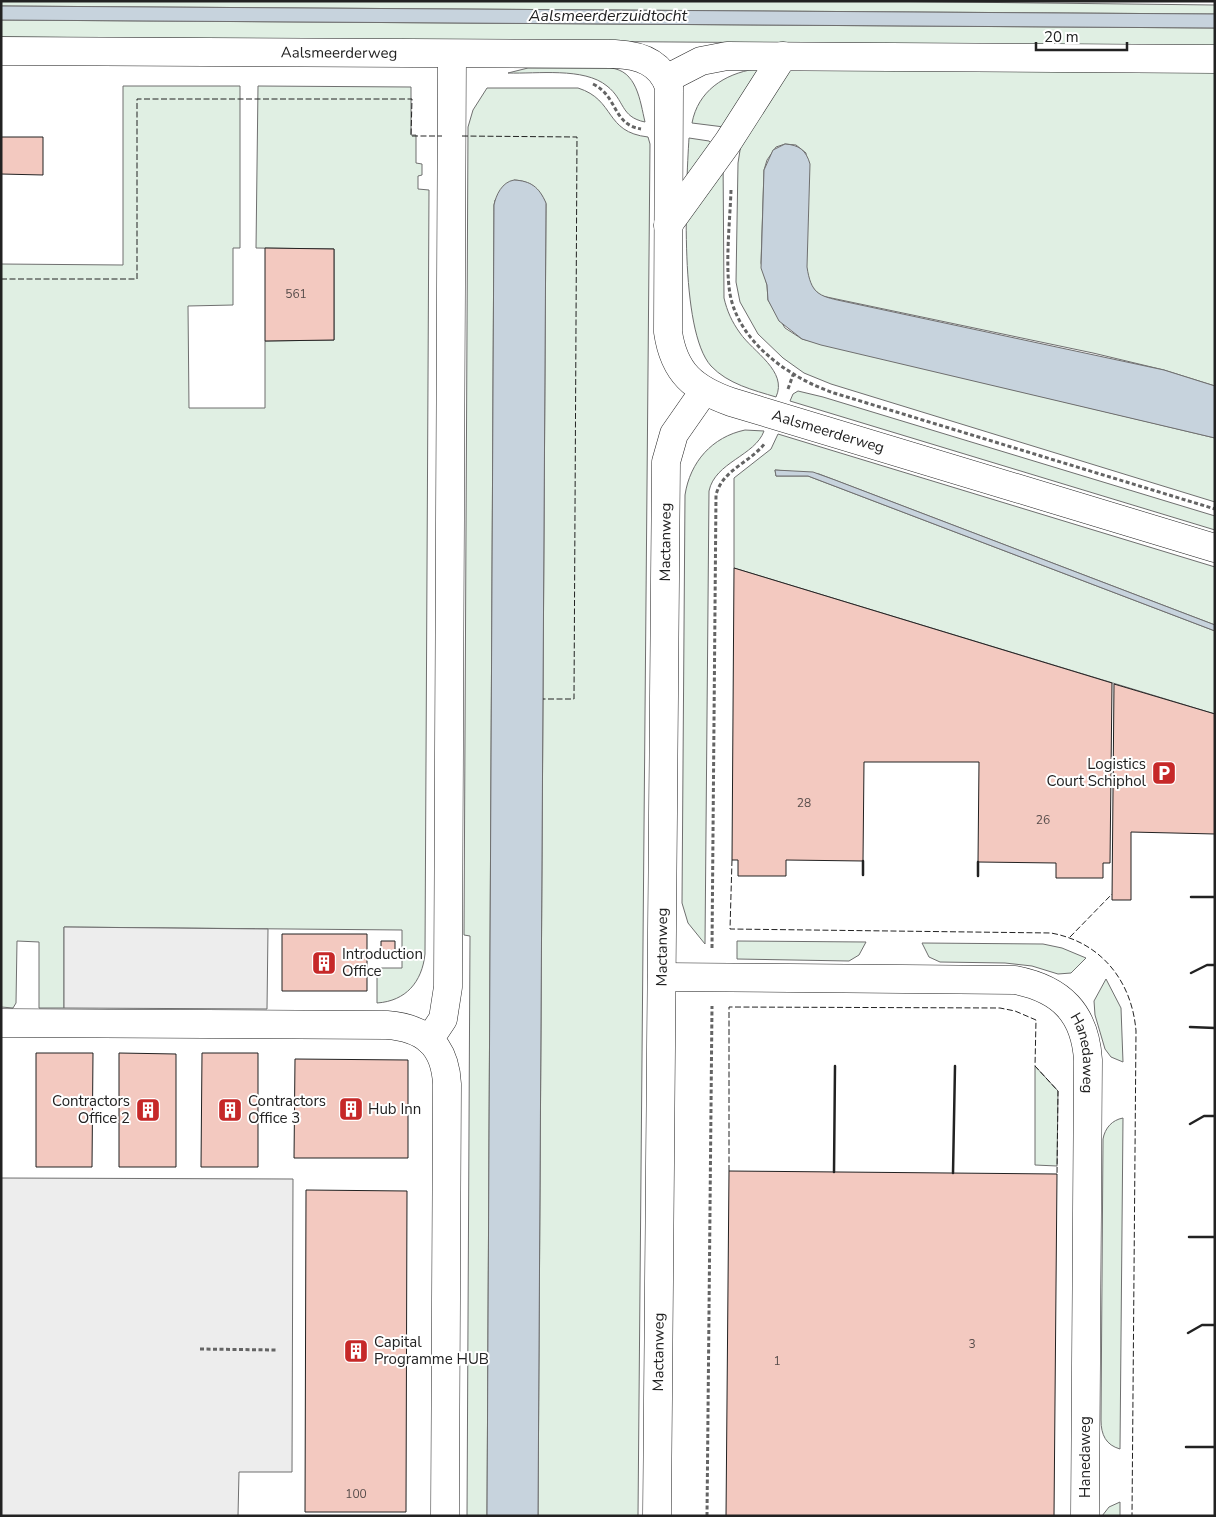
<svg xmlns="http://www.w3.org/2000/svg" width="1216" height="1517" viewBox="0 0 1216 1517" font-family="'Nunito Sans',sans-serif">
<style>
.green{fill:#e0efe3;stroke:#6f6f6f}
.parking{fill:#ededed;stroke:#6f6f6f}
.water{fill:#c7d3dd;stroke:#6f6f6f}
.building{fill:#f3c9c0;stroke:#222}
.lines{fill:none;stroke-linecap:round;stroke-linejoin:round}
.minor-casing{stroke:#222;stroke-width:29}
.path{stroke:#646464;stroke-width:3;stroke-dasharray:4 2.5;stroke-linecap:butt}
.minor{stroke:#fff;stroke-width:28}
.fence{stroke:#222;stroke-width:1;stroke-dasharray:6 2.5;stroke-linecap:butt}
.wall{stroke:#222;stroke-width:2.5}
.labels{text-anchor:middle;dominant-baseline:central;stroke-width:4;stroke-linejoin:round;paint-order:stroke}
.number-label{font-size:12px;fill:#564c4a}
.street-label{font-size:15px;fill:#222;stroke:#fff}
.poi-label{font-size:15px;fill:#222;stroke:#fff;text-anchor:start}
.water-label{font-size:16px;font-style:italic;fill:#222;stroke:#fff}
</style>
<rect width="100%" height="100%" fill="#fff"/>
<path class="green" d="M1,1H865L1215,5V14L1,6Z
M1,20L1215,28V46L1,37Z
M528,68H610C637,70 640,101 645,122C620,117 625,100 607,86C584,67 537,74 508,73Z
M755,69L1215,72V386L1164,370L1093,353L822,296C810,289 807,277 806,263V153L796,145L785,144L776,147L767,160L764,170L761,263L767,285L768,300L785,328L802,339L1215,438V502L831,384L804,373L783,358L758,334L740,302L736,282L738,163L741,144L724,127L692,123C698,91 724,74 755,69Z
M123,86H240V248H233V305L188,306L189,408H265V341L334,340V249L256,248L258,86L411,87V135H416V163L422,164V175L418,176V189L429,190L425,954C422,982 406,1001 377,1003V968H402V930L64,927V1008H39V942L17,941L16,1003L13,1008L1,1007V264L123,265Z
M487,88H578C616,100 604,132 648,137L650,144L638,1516H538L546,204C539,188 531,181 514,180L495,200L494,205L487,1516H467L470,936L464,935L468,127L473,110Z
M689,138L709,141L723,154L724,298C727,311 732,322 740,333C753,352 788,371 776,397C753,390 728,384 711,366C679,330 686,187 689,138Z
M798,391L823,397L1215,516V530L790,401L793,394Z
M745,430L764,431C755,456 715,462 709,491L705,944L688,923L682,903L685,495C690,462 712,437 745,430Z
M778,434L1215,567V625L819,474L775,470L776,476H808L1215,631V714L734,568V478L771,449Z
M737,941L866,942L859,955L849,961L737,959Z
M922,943L1043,944L1062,948L1086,958L1071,973L1058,974L1032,966L1005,963L940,962L929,957Z
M1106,979L1121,1008L1123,1062L1111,1057L1105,1049L1095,1015L1094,1001Z
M1035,1066L1058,1091L1057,1166L1035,1165Z
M1123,1118L1120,1449C1106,1445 1101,1435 1101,1420L1103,1139C1105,1128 1112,1120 1123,1118Z
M1120,1502V1516H1102L1109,1507Z"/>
<path class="parking" d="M64,927L268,929L267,1009L64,1008Z
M1,1178L293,1179L292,1472H239L238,1516H1Z"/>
<path class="water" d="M1,6L1215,14V28L1,20Z
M785,144C799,145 806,150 810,164L807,267C811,293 818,296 842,301L1164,370L1215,386V438L821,345L802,339L779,321L768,300L767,285L761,268L764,170L773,150Z
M514,180C531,181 539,187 546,203L538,1516H487L494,205C496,195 502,182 514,180Z
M775,470L813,472L835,480L1215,625V631L808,476H776Z"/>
<path class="building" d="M1,137H43V175L1,174Z
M265,248L334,249V340L265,341Z
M734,568L1112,683L1110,863H1103V878H1056V863L978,862L979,762H864L863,861L786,860V876H738V860H732Z
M1114,684L1215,714V834L1131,832V900H1112Z
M282,934H367V991H282Z
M381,941H395V953H381Z
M36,1053H93L92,1167H36Z
M119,1053L176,1054V1167H119Z
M202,1053H258V1167H201Z
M295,1059L408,1060V1158H294Z
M729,1171L1057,1174L1054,1516H726Z
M306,1190L407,1191L406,1512H305Z"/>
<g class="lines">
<defs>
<g id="minor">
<path id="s1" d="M1,51L615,54C639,55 661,62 669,87L668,332C674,373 694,389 731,402L1215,548"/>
<path d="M666,79L701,61L727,56L1215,59"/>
<path d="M668,225L728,142L783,56"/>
<path id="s2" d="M662,977L1015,980C1061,989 1085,1013 1088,1060L1085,1516"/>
<path d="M1,1023L387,1025C425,1028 445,1045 447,1084L445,1516"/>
<path d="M429,1040L443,1019L448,987L452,54"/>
<path id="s3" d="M657,1516L666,462L674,434L704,391"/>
</g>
</defs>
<use href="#minor" class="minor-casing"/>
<path class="path" d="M593,84C618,96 612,124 641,129
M731,190C730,221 725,264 730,294C739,343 790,378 834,393L1215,509
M788,389L793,375
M712,948L716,495C722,470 751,462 765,443
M200,1349L277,1350
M707,1516L712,1006"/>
<use href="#minor" class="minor"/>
<path class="fence" d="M462,136L577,137L574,699H543
M1,279H137V99H412L411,136H442
M732,860L730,929L1051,933C1101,942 1132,981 1136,1031L1132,1516
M1070,937L1112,894
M729,1171V1007L1000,1008L1015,1011L1036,1020L1035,1066L1058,1091L1057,1174"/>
<path class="wall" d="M863,861V875
M978,876V862
M1191,897H1215
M1191,973L1207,965H1215
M1190,1027L1215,1028
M1190,1124L1204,1116H1215
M834,1172L835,1066
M953,1173L955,1066
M1189,1237H1215
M1188,1333L1202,1325H1215
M1186,1447H1215"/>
</g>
<defs>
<symbol id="parking-square" viewBox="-11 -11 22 22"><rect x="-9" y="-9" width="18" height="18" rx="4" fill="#c62828" stroke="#fff"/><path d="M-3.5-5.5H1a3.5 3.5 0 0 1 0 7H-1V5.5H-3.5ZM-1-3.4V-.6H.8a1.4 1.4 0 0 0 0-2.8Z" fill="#fff"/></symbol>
<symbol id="building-square" viewBox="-11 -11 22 22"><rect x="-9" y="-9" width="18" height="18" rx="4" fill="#c62828" stroke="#fff"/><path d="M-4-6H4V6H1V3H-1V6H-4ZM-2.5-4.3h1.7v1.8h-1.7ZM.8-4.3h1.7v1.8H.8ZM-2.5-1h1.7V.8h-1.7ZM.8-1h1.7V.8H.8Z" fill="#fff"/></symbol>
</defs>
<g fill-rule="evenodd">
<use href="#parking-square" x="1150" y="759" width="28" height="28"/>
<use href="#building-square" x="310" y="949" width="28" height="28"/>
<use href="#building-square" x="337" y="1095" width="28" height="28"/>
<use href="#building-square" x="134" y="1096" width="28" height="28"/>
<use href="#building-square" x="216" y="1096" width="28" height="28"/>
<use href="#building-square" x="342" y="1337" width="28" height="28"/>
</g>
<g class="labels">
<g class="number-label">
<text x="296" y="294">561</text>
<text x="804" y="803">28</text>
<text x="1043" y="820">26</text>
<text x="972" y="1344">3</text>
<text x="777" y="1361">1</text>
<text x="356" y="1494">100</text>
</g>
<g class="street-label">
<text stroke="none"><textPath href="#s1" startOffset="338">Aalsmeerderweg</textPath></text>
<text stroke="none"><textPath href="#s1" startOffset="1129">Aalsmeerderweg</textPath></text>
<text stroke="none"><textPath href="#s3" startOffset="974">Mactanweg</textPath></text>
<text stroke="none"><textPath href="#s3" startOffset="569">Mactanweg</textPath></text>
<text stroke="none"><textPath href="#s2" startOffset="464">Hanedaweg</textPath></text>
<text stroke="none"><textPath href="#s3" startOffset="164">Mactanweg</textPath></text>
<text transform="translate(1085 1457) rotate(-90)">Hanedaweg</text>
</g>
<g class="poi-label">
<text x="1146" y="764" text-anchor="end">Logistics<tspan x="1146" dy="17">Court Schiphol</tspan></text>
<text x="342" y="954">Introduction<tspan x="342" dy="17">Office</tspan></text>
<text x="130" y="1101" text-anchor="end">Contractors<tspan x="130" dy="17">Office 2</tspan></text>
<text x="248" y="1101">Contractors<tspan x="248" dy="17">Office 3</tspan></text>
<text x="368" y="1109">Hub Inn</text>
<text x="374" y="1342">Capital<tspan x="374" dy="17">Programme HUB</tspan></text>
</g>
<g class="water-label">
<text x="608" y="16">Aalsmeerderzuidtocht</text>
</g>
</g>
<rect width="1216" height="1517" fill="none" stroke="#222222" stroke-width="5"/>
<path d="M1036 42v8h91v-8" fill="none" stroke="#222222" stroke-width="2.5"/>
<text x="1044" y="42" font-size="15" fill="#222222" stroke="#ffffff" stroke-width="4" paint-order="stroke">20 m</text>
</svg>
